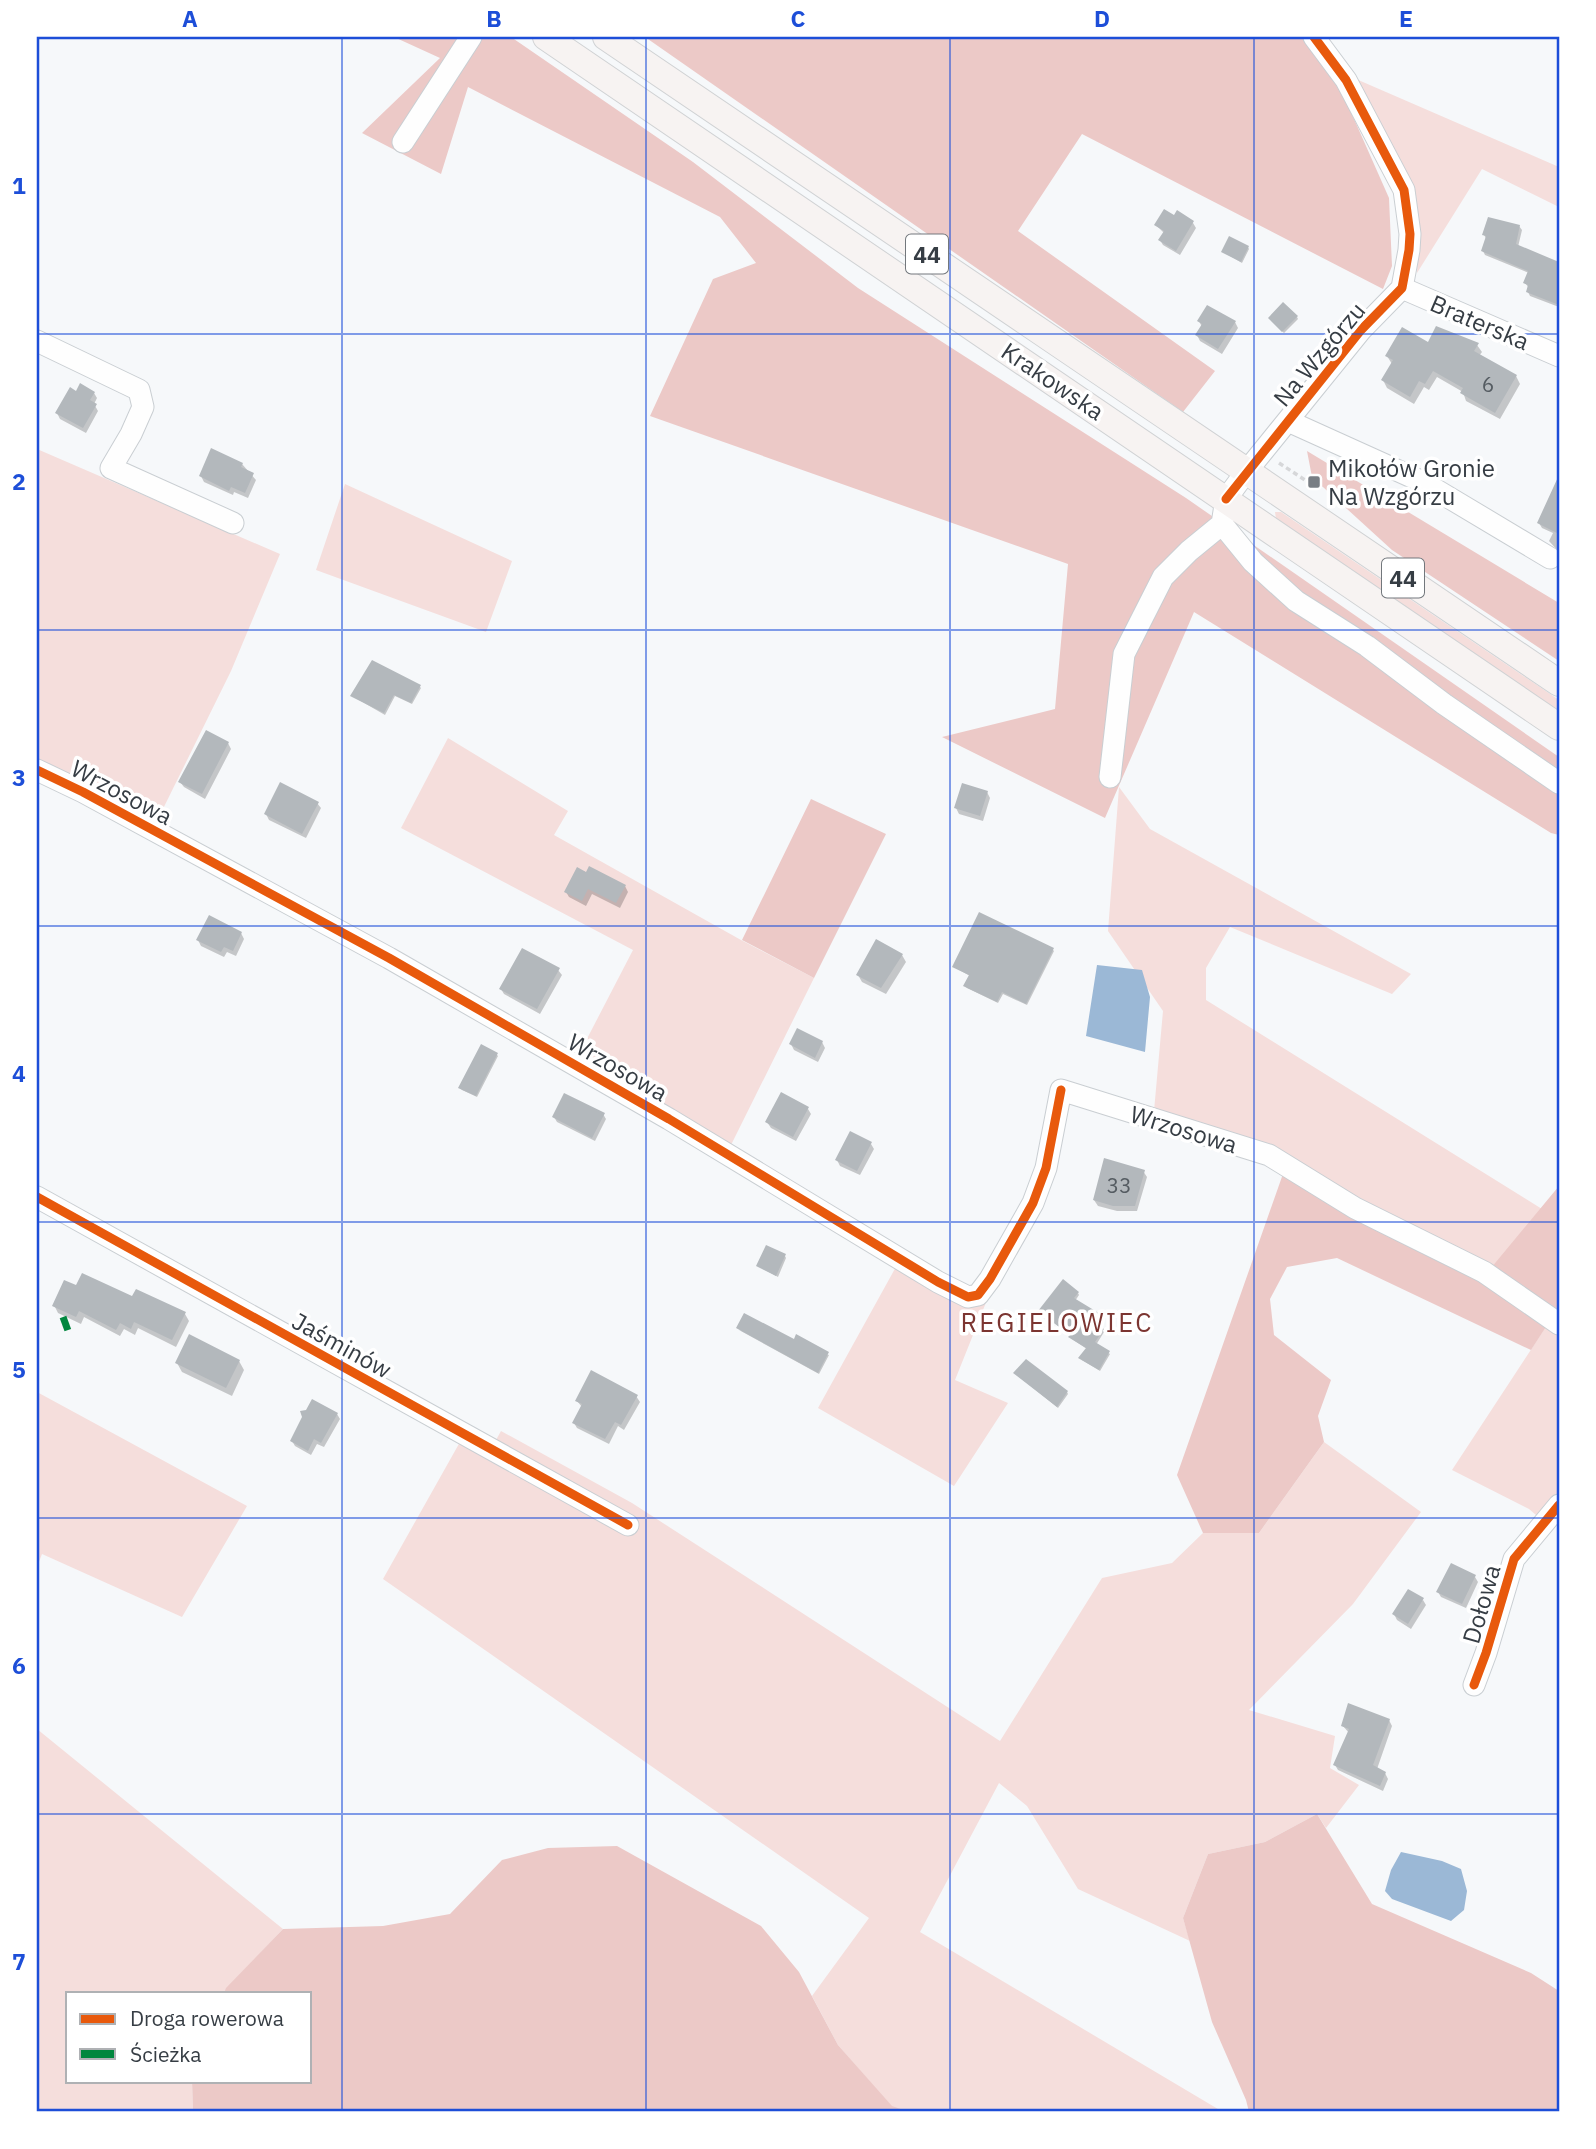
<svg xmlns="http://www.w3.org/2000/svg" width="1596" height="2149" viewBox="0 0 1596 2149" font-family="'IBM Plex Sans',sans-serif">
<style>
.green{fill:#f5dedc}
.forest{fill:#ecc9c7}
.water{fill:#9bb8d6}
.shadow{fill:#0003}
.building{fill:#b3b8bc}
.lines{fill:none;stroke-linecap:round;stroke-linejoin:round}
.minor-casing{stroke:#c9ced2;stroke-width:23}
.major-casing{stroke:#d0d2d4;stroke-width:28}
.path{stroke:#d6d7d9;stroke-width:3.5;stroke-dasharray:5 3.5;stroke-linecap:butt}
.minor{stroke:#fefefe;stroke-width:21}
.major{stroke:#f7f3f2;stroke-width:26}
.quiet{stroke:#00873e;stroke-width:7;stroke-dasharray:14 7;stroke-linecap:butt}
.cycleway-casing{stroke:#fff;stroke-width:13}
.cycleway{stroke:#e8590c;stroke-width:9}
.grid{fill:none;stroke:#1d4ed8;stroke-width:2;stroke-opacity:0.55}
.poi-dot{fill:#797e84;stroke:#fff;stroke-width:2.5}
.labels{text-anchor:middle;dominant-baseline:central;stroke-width:7;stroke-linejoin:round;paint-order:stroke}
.number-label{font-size:21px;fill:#555c62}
.shield{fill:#fff;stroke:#72777c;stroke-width:2}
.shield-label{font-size:23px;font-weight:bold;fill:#363d44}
.street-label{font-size:24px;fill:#363d44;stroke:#fff}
.poi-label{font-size:24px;fill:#363d44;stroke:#fff;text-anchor:start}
.neighbourhood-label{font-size:26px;letter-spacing:2px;fill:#7c3531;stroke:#fff}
.neatline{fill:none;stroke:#1d4ed8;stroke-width:2.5}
.grid-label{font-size:23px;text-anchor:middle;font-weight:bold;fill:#1d4ed8}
</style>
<rect width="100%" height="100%" fill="#f6f8fa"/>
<path class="green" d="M1356,79L1559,167V207L1482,169L1417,273L1418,212Z
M37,449L280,554L231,671L157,821L37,763Z
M345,484L512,561L486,632L316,570Z
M1275,512H1281L1559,700V713L1276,519Z
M448,738L568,811L554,835L741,940L814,978L731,1145L577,1058L633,950L401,828Z
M1119,787L1150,829L1411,974L1392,994L1230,927L1206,968V1000L1542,1209L1492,1268L1154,1111L1163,1011L1108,931Z
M897,1265L987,1300L955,1380L1008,1403L954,1486L818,1408Z
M1557,1310L1559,1311V1519L1551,1528L1529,1509L1452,1470Z
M37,1392L247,1506L182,1617L42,1554L37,1567Z
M501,1431L632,1503L1000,1741L1102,1578L1172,1563L1203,1533H1259L1324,1442L1421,1512L1353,1604L1249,1710L1335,1736L1330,1768L1359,1785L1326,1828L1317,1814L1265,1842L1208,1854L1183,1918L1190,1941L1078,1889L1027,1806L999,1783L920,1932L1223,2112H909L892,2107L838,2045L812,1996L869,1918L383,1579L460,1442L496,1440Z
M37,1729L283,1929L227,1988L224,1993H68V2081H192L193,2112H37Z"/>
<path class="forest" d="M394,37H511L693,162L858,288L1186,498L1559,757V835L1551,833L1194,612L1105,818L942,737L1055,709L1068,564L650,416L713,279L756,263L720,217L468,87L441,174L362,133L440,58Z
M645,37H1302L1339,85L1389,198L1392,266L1383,289L1082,134L1018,231L1215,371L1183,412Z
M1307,451L1559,603V661L1392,550L1312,477Z
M811,799L886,834L814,978L742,940Z
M1284,1171L1491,1268L1559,1186V1311L1557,1310L1531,1350L1337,1258L1287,1267L1270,1299L1274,1335L1331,1380L1318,1416L1324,1442L1259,1533H1203L1177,1475Z
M1317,1814L1372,1904L1531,1973L1559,1991V2112H1249L1246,2100L1212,2022L1183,1918L1208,1854L1265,1842Z
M617,1846L761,1926L799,1972L838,2045L892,2106L909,2112H193L192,2081H310V1993H224L226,1988L283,1929L383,1926L450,1914L502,1860L548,1848Z"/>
<path class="water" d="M1097,965L1142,970L1150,997L1145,1052L1086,1036Z
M1401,1852L1442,1861L1461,1869L1467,1891L1464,1910L1451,1921L1392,1899L1385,1891L1391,1870Z"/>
<path class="shadow" d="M1193,223L1196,228L1180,255L1163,245L1160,240L1164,233L1156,225Z
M1519,226L1522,230L1518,247L1559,264V307L1530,296L1528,292L1529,288L1525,283L1529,273L1485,255L1483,251L1487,240L1484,235Z
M1248,247L1249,249L1242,263L1223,252Z
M1297,317L1298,319L1284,333L1271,320Z
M1199,321L1235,322L1238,328L1222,354L1200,341L1197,335L1202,327Z
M1429,344L1477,345L1482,352L1479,356L1516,376L1520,384L1500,419L1466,401L1463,392L1437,377L1429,390L1424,387L1414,404L1387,388L1383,380L1392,364L1387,356Z
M76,393H94L97,398L94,404L98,411L86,433L60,419L57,413Z
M242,464L256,480L248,498L234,492L233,495L204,482L201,476Z
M1557,483L1559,484V552L1549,541L1553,533L1542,528L1539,523Z
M419,686L421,688L412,704L395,696L385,715L352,696Z
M228,743L231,749L205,799L184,787L180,782Z
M987,792L990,798L983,821L959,814L956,808Z
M317,803L321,808L306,838L269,820L266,814Z
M577,869L625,886L628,892L620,908L592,894L586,906L569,897L566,892Z
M241,933L244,939L236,956L227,952L224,957L201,946L198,940Z
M1052,949L1054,951L1027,1005L1003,994L998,1003L967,988L965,986L970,976L954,967Z
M902,955L906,962L886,994L862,982L858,975Z
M558,970L562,975L540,1014L504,994L501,989Z
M822,1042L825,1048L818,1062L794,1050L791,1044Z
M496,1054L498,1056L477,1097L462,1090L460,1088Z
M808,1109L811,1114L796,1141L771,1128L767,1122Z
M603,1114L606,1119L595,1141L557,1122L554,1117Z
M871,1144L874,1149L860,1175L840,1166L837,1160Z
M1143,1171L1147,1177L1137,1211H1117L1098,1206L1094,1200Z
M785,1256L786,1258L778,1277L758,1266Z
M77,1288L133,1298L185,1314L189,1321L176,1347L138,1328L135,1335L124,1329L120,1336L84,1317L81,1324L58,1313L54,1305Z
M1078,1293L1079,1295L1075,1301L1102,1318L1098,1327L1104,1332L1096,1345L1110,1354L1100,1371L1082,1360L1087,1349L1072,1339L1071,1336L1041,1313Z
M739,1330L794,1342L829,1355L819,1374Z
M239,1361L244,1370L232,1396L182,1372L177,1363Z
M1017,1375L1067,1392L1068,1394L1058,1408Z
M636,1396L640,1402L624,1430L618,1426L609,1444L577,1428L574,1423L582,1407L577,1401Z
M337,1414L340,1419L324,1447L317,1444L311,1455L295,1446L292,1441Z
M1475,1577L1478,1582L1466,1608L1441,1597L1438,1592Z
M1423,1600L1426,1605L1411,1629L1397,1620L1394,1614Z
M1389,1720L1392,1726L1377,1769L1385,1773L1388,1779L1383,1791L1338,1770L1335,1765L1349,1733L1343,1726Z"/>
<path class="building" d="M1164,209L1174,215L1177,210L1194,221L1176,251L1158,240L1164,231L1154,225Z
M1488,217L1520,225L1516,244L1559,262V305L1526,292L1528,285L1523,283L1528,271L1481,251L1486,236L1482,235Z
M1229,236L1249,246L1241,262L1221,252Z
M1283,302L1298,316L1282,332L1268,318Z
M1207,305L1236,321L1218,349L1195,335L1202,324L1197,321Z
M1436,326L1479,343L1474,351L1517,375L1495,413L1460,393L1463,388L1433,371L1425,384L1419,381L1410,397L1381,380L1393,360L1385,356L1402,327L1428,342Z
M80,383L95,392L90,400L97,404L83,428L55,413L70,387L76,391Z
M211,448L243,463L241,467L254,473L245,493L231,487L229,491L199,476Z
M1559,475V534L1537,523Z
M372,660L421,685L411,703L394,695L384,713L350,696Z
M206,730L229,742L202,794L178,782Z
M280,782L319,802L302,834L264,814Z
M962,783L988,791L980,816L954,808Z
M589,866L626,885L616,903L588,889L582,901L564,892L577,867L586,872Z
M979,912L1054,948L1026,1004L1002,992L997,1002L963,986L969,975L952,967Z
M209,915L242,932L233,951L224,947L221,952L196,940Z
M876,939L903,954L881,988L856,975Z
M522,948L560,968L537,1009L499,989Z
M797,1028L823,1041L815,1058L789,1044Z
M481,1044L498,1053L476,1096L458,1088Z
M781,1092L809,1107L793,1137L765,1122Z
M564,1093L605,1113L592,1138L552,1117Z
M850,1131L872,1142L857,1171L835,1160Z
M1104,1158L1145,1170L1135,1206H1113L1093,1200Z
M766,1245L786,1254L776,1276L756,1266Z
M82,1273L132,1296L136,1289L186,1312L172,1340L134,1322L131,1329L120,1323L116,1330L79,1311L76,1317L52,1306L64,1280L76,1285Z
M1063,1279L1079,1292L1074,1298L1102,1315L1097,1325L1104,1329L1095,1342L1110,1351L1099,1370L1078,1358L1086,1348L1068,1337L1070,1335L1038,1311Z
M744,1313L794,1339L796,1334L829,1352L818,1373L736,1328Z
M189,1334L240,1360L226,1388L175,1363Z
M1026,1359L1068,1391L1057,1407L1013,1373Z
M591,1370L638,1395L621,1425L615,1422L605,1439L572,1423L582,1404L575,1401Z
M312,1399L338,1413L321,1443L314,1439L308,1451L290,1441L302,1417L300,1411L306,1410Z
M1451,1563L1476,1575L1462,1604L1436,1592Z
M1408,1589L1424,1598L1408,1624L1392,1614Z
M1348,1703L1390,1719L1373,1765L1386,1772L1380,1786L1333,1765L1349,1729L1341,1726Z"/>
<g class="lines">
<defs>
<path id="minor" d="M403,142L471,37
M1402,288L1559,356
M37,341L139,390L143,407L131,434L111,468L233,523
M1288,421L1423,482L1550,558
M1222,524L1253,562L1296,601L1367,646L1444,704L1559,783
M37,770L83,792L389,958L669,1119L938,1282L968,1297L978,1295L990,1279L1033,1203L1046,1168L1061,1090L1269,1155L1355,1208L1484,1272L1559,1324
M1110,777L1124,654L1163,577L1189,551L1222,524L1226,499L1246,472L1361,330L1402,288L1409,250L1410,234L1404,190L1346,80L1314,37
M37,1197L628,1525
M1474,1685L1486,1653L1514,1559L1559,1505"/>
<path id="major" d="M546,37L1559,727
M606,37L1559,683"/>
</defs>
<use href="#minor" class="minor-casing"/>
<use href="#major" class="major-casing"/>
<path class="path" d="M1279,463L1305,480"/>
<use href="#minor" class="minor"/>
<use href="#major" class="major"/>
<path class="quiet" d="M63,1317L70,1336"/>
<defs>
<path id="cycleway" d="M1226,499L1361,330L1402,288L1409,250L1410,234L1404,190L1346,80L1314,37
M37,770L83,792L389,958L669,1119L938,1282L968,1297L978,1295L990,1279L1033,1203L1046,1168L1061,1090
M37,1197L628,1525
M1474,1685L1486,1653L1514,1559L1559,1505"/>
</defs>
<use href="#cycleway" class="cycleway-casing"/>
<use href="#cycleway" class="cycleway"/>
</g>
<path class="grid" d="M342,37V2112M646,37V2112M950,37V2112M1254,37V2112M37,334H1559M37,630H1559M37,926H1559M37,1222H1559M37,1518H1559M37,1814H1559"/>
<rect class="poi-dot" x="1307" y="475" width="14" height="14" rx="3.5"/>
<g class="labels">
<g class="number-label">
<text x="1488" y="384">6</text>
<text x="1119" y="1185">33</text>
</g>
<g class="shield">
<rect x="906" y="234.5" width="42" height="39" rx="5"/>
<rect x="1382" y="558.5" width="42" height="39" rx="5"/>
</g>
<g class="shield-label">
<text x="927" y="254">44</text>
<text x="1403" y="578">44</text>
</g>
<g class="street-label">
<text transform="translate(1480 322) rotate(23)">Braterska</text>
<text transform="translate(1319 354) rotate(-50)">Na Wzgórzu</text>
<text transform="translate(1053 381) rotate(34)">Krakowska</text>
<text transform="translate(122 792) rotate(28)">Wrzosowa</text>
<text transform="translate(618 1067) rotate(30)">Wrzosowa</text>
<text transform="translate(1184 1129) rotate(17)">Wrzosowa</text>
<text transform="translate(342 1345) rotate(29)">Jaśminów</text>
<text transform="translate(1481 1604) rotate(-74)">Dołowa</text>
</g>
<g class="poi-label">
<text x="1328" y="468">Mikołów Gronie<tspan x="1328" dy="28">Na Wzgórzu</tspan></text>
</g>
<g class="neighbourhood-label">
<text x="1057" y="1322">REGIELOWIEC</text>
</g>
</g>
<rect width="1596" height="2149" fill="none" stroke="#ffffff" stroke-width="77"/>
<rect x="66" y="1992" width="245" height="91" fill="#ffffff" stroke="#afb1b4" stroke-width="2"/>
<rect x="80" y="2014" width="35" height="10" fill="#e8590c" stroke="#afb1b4" stroke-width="2"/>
<text x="130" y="2026" font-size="21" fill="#363d44">Droga rowerowa</text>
<rect x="80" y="2049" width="35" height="10" fill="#00873e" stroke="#afb1b4" stroke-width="2"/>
<text x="130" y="2062" font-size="21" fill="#363d44">Ścieżka</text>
<rect x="38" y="38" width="1520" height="2072" class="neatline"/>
<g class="grid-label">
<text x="190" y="27">A</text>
<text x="494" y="27">B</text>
<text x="798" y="27">C</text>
<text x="1102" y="27">D</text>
<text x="1406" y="27">E</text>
<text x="19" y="194">1</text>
<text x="19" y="490">2</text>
<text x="19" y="786">3</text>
<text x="19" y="1082">4</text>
<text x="19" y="1378">5</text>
<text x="19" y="1674">6</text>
<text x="19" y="1970">7</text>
</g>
</svg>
